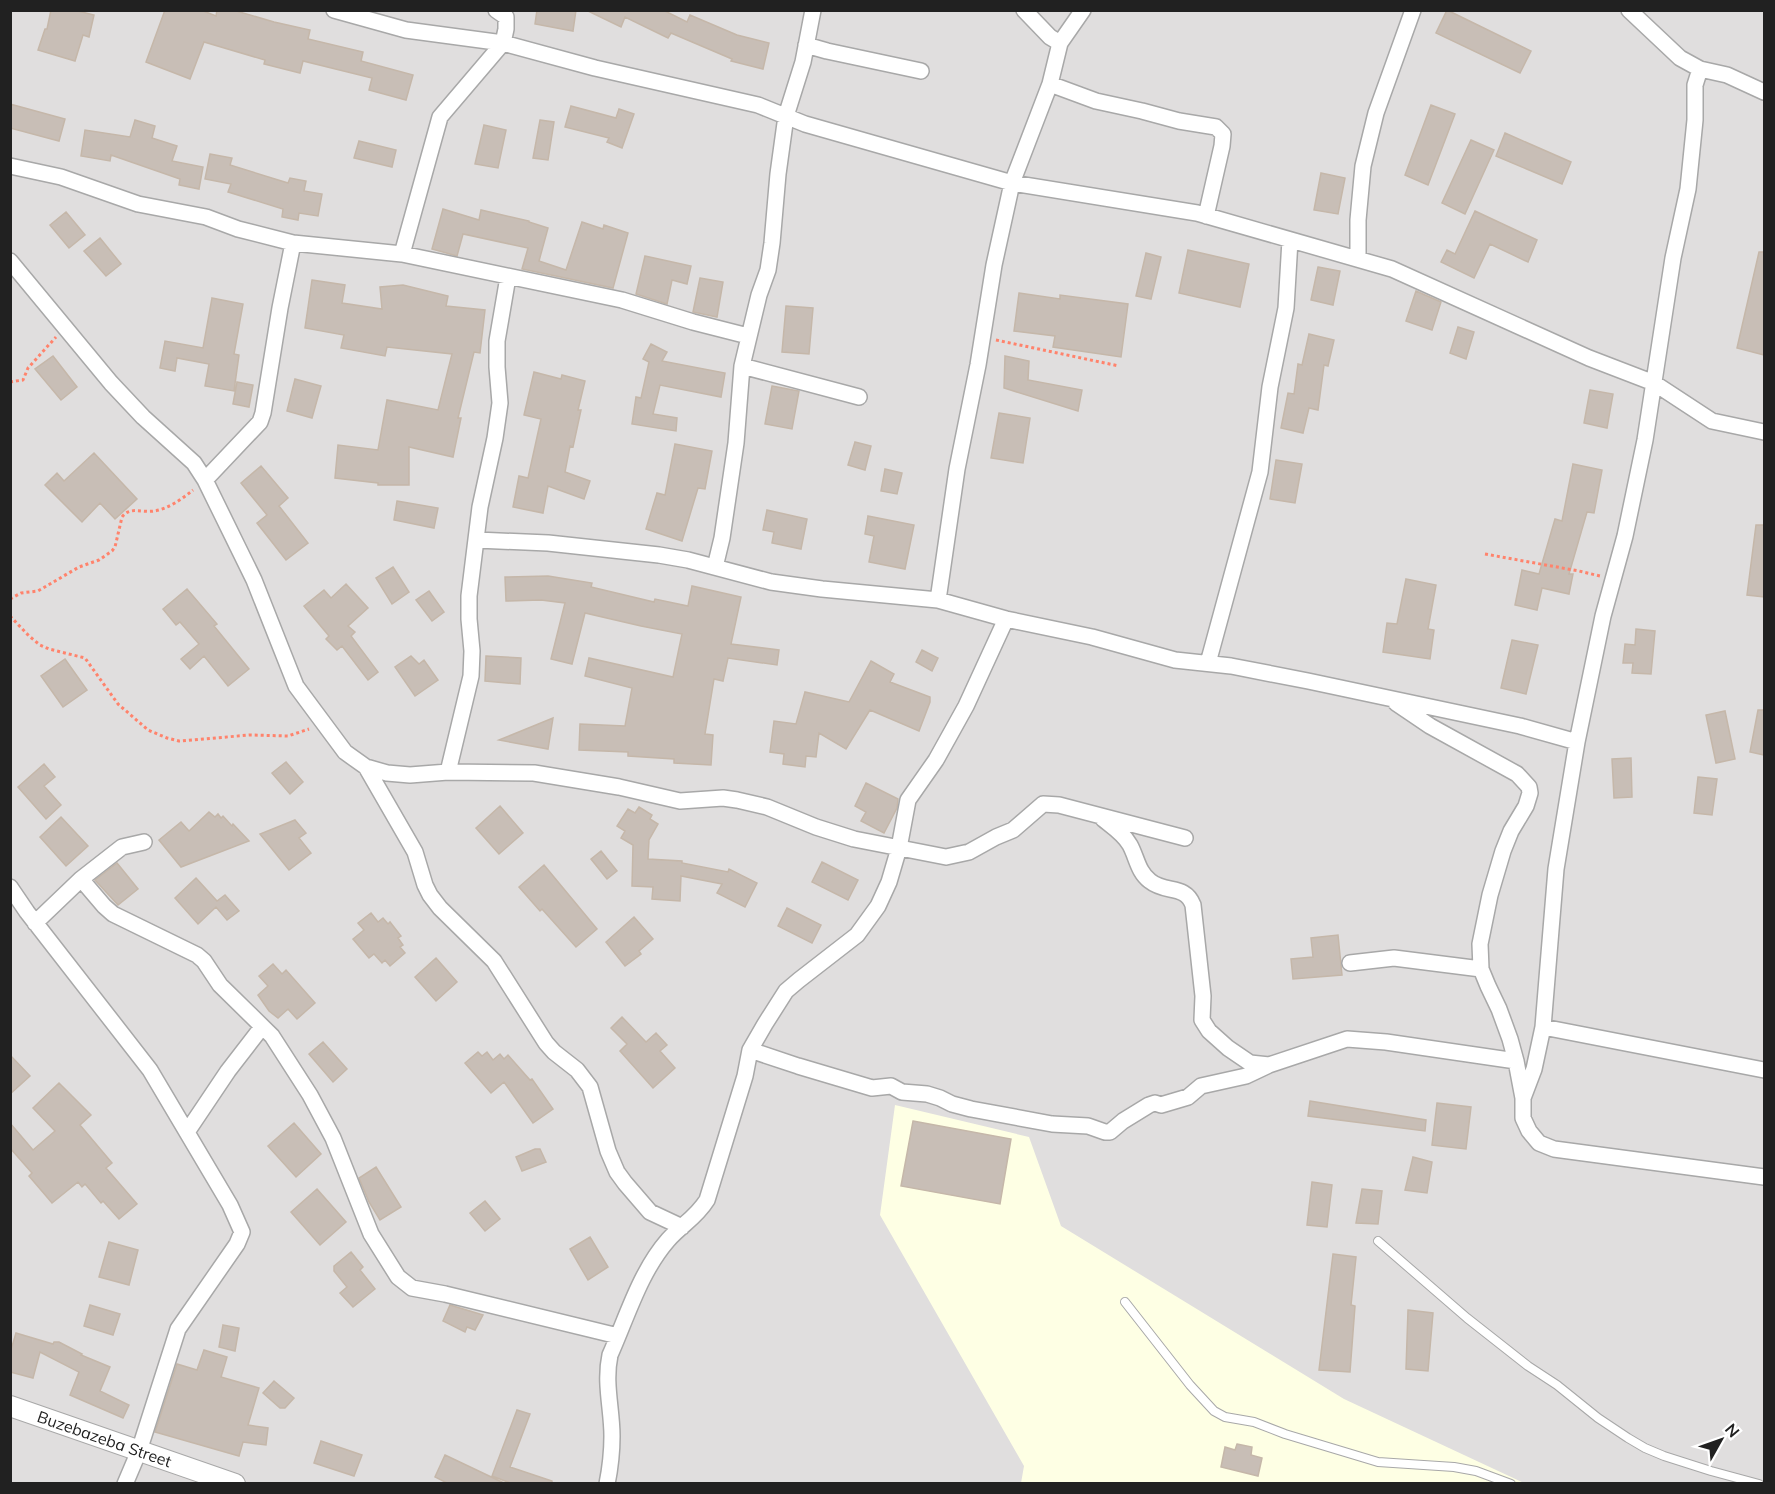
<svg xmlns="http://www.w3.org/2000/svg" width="1775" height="1494" viewBox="0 0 1775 1494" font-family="Mulish,sans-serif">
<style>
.residential{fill:#e0dede}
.education{fill:#feffe4}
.building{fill:#c8beb6;stroke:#c5b7a9;stroke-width:1.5}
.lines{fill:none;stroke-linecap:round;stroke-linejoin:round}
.service-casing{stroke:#a8a8a8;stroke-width:10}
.minor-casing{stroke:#a8a8a8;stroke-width:18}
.tertiary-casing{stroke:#a8a8a8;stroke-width:22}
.path{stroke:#ff836c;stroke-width:3;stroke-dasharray:3 3;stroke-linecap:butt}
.service{stroke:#fff;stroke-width:8}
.minor{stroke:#fff;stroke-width:15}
.tertiary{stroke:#fff;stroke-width:20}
.labels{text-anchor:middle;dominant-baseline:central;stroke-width:6;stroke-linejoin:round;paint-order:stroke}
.street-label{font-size:16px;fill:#212121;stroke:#fff}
</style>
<rect width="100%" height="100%" fill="#f2efe8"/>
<path class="residential" d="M11,11H1764V1483H11Z"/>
<path class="education" d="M895,1105L1029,1137L1061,1226L1344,1399L1524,1483H1021L1024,1466L880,1215Z"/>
<path class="building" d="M51,10L78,11L94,15L89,37L83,35L75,61L38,50L45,29H47Z
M165,10H201L216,16L217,10H233L274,22L310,30L308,39L363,52L361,61L413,75L406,100L369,90L372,78L303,61L300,73L264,64L265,60L204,42L190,79L146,62Z
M537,10H576L573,31L535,24Z
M586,10H663L687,22L690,15L737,35L769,43L763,69L731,61L732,59L671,33L668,38L625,17L621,27Z
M1447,10L1531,51L1520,73L1436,33Z
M10,104L65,119L59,141L10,128Z
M1431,105L1455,114L1428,185L1405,175Z
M571,106L616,118L619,109L634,114L622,148L607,142L609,138L565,127Z
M135,120L155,126L152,138L177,146L172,161L203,167L199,189L179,185L180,179L111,155L110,161L81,156L85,130L130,137Z
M540,120L554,122L548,160L533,158Z
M484,125L506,130L498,168L475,164Z
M1505,133L1571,162L1562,184L1496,156Z
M1471,140L1494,150L1465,214L1442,203Z
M359,141L396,150L392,167L354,158Z
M210,154L232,158L230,165L288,183L290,178L306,181L304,191L322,194L318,216L299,213L298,220L282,217L283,209L228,192L231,184L205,179Z
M1321,173L1345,178L1338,214L1314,210Z
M443,209L479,220L481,210L529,221V222L548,228L539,261L566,270L582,222L603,229L604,225L628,233L613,288L522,269L528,248L463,234L457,256L432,249Z
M1475,211L1537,240L1528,262L1490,244L1474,278L1441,262L1447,250L1455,254Z
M66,212L85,235L69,248L50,225Z
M100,238L121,264L106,276L84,251Z
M1188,250L1249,264L1240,307L1179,293Z
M1759,252H1764V355L1737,348Z
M1146,253L1161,257L1151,299L1136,296Z
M645,256L691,266L687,284L672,280L667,304L636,294Z
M1318,267L1340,271L1333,305L1311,300Z
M700,278L723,282L717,317L693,312Z
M312,280L345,285L342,303L382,309L380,287L403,285L448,296L446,306L485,310L480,353L474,352L458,418H461L453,457L409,447V485H378V483L335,478L338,445L378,450L387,400L438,410L452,354L387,347L385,356L341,348L344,335L305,328Z
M1416,291L1441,302L1432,330L1406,321Z
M1019,293L1060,299V295L1128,304L1121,357L1053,347L1055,336L1014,331Z
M212,298L243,304L234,354L239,355L234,391L205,386L209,364L177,358L175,371L160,368L165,341L203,348Z
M786,306L813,308L809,354L782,352Z
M1458,327L1474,332L1466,359L1450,353Z
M1309,334L1334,340L1328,366L1324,365L1318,410L1309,408L1303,433L1281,428L1288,393L1294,394L1298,364L1302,365Z
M651,344L667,352L662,361L725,373L721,397L660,385L653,414L677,418L676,431L632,424L636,397L641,398L649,362L643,359Z
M53,356L77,387L61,400L35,369Z
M1005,356L1029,361L1028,380L1082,390L1078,411L1004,388Z
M534,372L561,379L562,375L585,381L578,410H581L573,447L570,446L565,472L590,481L584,499L548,486L543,513L513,507L519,476L528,478L541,419L524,415Z
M295,379L321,386L312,418L287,411Z
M237,382L253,385L249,407L233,404Z
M772,386L799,391L792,429L765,424Z
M1590,390L1613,394L1607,428L1584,423Z
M999,413L1030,418L1023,463L991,458Z
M855,442L871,446L865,470L848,465Z
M675,444L712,451L705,489L698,488L682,541L646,529L657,493L665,495Z
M94,453L137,499L115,519L100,503L82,522L45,485L57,473L64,481Z
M1276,460L1302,464L1295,503L1270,499Z
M1573,464L1602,470L1594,513L1587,512L1569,574H1573L1569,594L1542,588L1537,610L1515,605L1522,570L1539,574L1555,519L1562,521Z
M261,466L288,498L279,506L308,543L286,560L257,523L267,515L241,483Z
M885,469L902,473L897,494L881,491Z
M397,501L438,508L434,528L394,520Z
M767,510L807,519L801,549L772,543L774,532L763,530Z
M868,516L914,525L905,569L869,562L874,536L865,534Z
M1756,525H1764V597L1747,595Z
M393,567L409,592L392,604L376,578Z
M548,576L592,583L591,587L654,602L655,599L688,606L692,586L741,597L731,644L779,650L777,665L728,658L723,681L714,679L705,734L713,735L711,765L674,763V759L628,756V752L579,750L580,724L625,726L632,688L585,676L589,658L673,677L682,634L641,626L585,613L572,664L551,659L565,603L541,600L506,601L505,577Z
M1406,579L1436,585L1428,629L1434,630L1430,659L1383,652L1387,623L1397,624Z
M346,584L368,608L348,626L355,632L351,636L378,672L368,680L342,646L337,650L326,639L329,636L304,606L324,590L331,598Z
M187,589L217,624L214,626L249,669L228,686L204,656L190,669L181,659L199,644L180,622L176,625L163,609Z
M429,591L444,612L432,621L416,600Z
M1636,629L1655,631L1651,674L1632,673L1633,663H1623L1625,644L1635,645Z
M1512,640L1538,645L1526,694L1501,688Z
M922,650L938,658L932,671L916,662Z
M411,656L419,664L424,660L438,680L415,696L395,667Z
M486,656L521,658L520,684L485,681Z
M65,659L87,690L63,707L41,676Z
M871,661L894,674L890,682L930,697V702L919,731L870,710L846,749L819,733L816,757L806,756L805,767L783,764L784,754L770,752L774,721L796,724L805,692L849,702Z
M1758,710H1764V755L1750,752Z
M1725,711L1735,759L1716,763L1706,715Z
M553,718L548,749L499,740Z
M1631,758L1632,797L1614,798L1612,759Z
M286,762L303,782L290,794L272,773Z
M44,764L55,777L44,786L61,805L46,819L18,787Z
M1698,777L1717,779L1712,815L1694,813Z
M866,783L898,799L897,808L884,833L861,821L866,812L855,806Z
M500,806L523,833L499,854L476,828Z
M639,807L652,815L650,819L658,824L649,840L648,859L682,861V863L728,872L729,869L757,883L745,907L717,893L722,884L681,876L680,901L652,899L653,887L632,886L633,845L621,838L625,831L617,826L628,809L635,813Z
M209,812L215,817L218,814L221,818L223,816L232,826L233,824L249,841L181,867L159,840L181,822L189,831Z
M61,817L88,846L66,866L40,837Z
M295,820L306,833L299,838L311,853L289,870L260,834Z
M601,851L617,871L607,879L591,859Z
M822,862L858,880L848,900L812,882Z
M117,863L138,889L118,905L95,880Z
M544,865L597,929L576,947L542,909L540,911L519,887Z
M196,878L217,901L225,895L239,911L227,920L216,907L198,924L175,898Z
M787,908L821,925L812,943L778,926Z
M371,913L378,922L383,918L388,924L390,922L401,936L398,938L403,945L400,947L405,953L390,966L385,960L382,963L374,954L369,958L353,939L364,930L358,923Z
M634,917L653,939L639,951L641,954L625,966L606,942Z
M1338,935L1342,975L1293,979L1291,959L1313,957L1311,938Z
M436,958L457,982L436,1001L415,977Z
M273,964L282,974L286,970L315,1003L297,1019L288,1009L278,1018L269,1011L258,995L268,986L259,976Z
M622,1017L646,1042L656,1033L667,1045L660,1051L675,1068L653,1088L620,1051L627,1044L611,1028Z
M323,1042L347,1069L333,1082L309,1054Z
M478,1052L482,1056L487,1052L493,1060L500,1054L504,1059L508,1055L530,1080L532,1079L553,1109L533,1123L504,1082L491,1093L465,1063Z
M10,1055L30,1076L10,1094Z
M59,1083L91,1115L80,1125L112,1163L106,1168L137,1204L119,1219L103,1201L101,1203L86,1185L85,1184L82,1187L78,1182L52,1203L29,1176L32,1173L10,1148V1123L33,1150L55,1131L33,1108Z
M1310,1101L1426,1120L1425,1131L1308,1116Z
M1437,1103L1471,1107L1466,1149L1432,1145Z
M913,1121L1011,1139L1000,1204L901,1186Z
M294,1123L321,1154L296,1177L268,1146Z
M535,1149H540L546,1162L522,1171L516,1157Z
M1413,1157L1432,1162L1427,1193L1405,1190Z
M376,1167L401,1207L380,1220L369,1202L359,1178Z
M1312,1182L1332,1185L1327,1227L1307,1225Z
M317,1189L346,1222L320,1245L291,1212Z
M1362,1189L1382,1191L1378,1224L1356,1223Z
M485,1201L500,1219L485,1231L470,1213Z
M590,1237L608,1267L588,1280L570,1249Z
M109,1242L138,1250L129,1285L99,1277Z
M351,1252L363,1267L360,1270L375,1289L353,1307L340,1293L347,1287L334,1271V1266Z
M1333,1254L1356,1257L1351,1305L1355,1306L1350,1372L1319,1370Z
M90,1305L120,1314L113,1335L84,1326Z
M450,1305L483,1315L475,1330L467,1327L465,1332L443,1321Z
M1408,1310L1433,1313L1428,1371L1406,1369Z
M223,1325L239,1328L235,1351L219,1347Z
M16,1333L53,1344L54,1342H59L82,1354L81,1355L110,1367L100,1391L129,1405L123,1418L70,1395L79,1372L40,1352L33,1378L10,1372V1353Z
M204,1350L227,1357L221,1377L259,1388L248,1425L268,1428L266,1445L243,1442L239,1456L155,1432L177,1364L197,1370Z
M274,1381L294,1398L285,1408H280L263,1393Z
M517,1410L530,1414L510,1467L552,1481V1484H513L492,1476Z
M321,1441L362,1455L354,1476L314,1463Z
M1237,1444L1252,1447L1251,1455L1262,1458L1258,1476L1221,1467L1225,1447L1235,1450Z
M445,1455L506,1484H449L435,1477Z"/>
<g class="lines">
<defs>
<path id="service" d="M1378,1241L1467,1318L1528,1366L1557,1385L1598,1418L1628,1438L1645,1448L1664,1456L1711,1471L1759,1484
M1125,1302L1190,1385L1214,1411L1225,1417L1254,1422L1285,1434L1378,1462L1454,1467L1476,1471L1511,1484"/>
<path id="minor" d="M334,10L406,30L503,43L595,68L758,105L805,124L1012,183L1197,213L1392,269L1589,358L1654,383L1712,421L1764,432
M1024,10L1050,37L1060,43
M1629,10L1680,58L1700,69L1695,85V120L1688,189L1673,258L1645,440L1625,536L1603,616L1577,742L1556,869L1543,1027L1534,1069L1523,1098V1118L1529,1131L1539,1143L1554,1149L1764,1177
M806,45L827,51L921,71
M1700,69L1727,75L1764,92
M1050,84L1096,101L1142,111L1179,121L1216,127L1223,134L1222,146L1206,216
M10,166L61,177L138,204L206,217L238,229L293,243L402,254L622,300L693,322L748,336
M402,254L440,117L503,43L506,29V17L496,10
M1358,259V220L1363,166L1376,113L1413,10
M10,261L111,383L143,417L194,463L205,480L254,580L296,686L345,752L366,767L387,773L410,775L448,772L534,773L619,787L680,801L723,798L737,800L767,807L816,827L854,839L946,857L969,852L996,837L1013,830L1043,804L1059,805L1185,838
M742,366L859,397
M205,480L260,422L263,413L280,308L293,243
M477,540L548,543L659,555L688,560L771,582L822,589L938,600L1006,619L1092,637L1175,660L1231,666L1308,681L1520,726L1577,742
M715,567L722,538L736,443L742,366L759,295L768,270L772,243L778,174L786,116L803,62L813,10
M938,600L957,469L978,365L994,265L1012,183L1050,84L1060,43L1083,10
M1208,663L1260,472L1270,387L1286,308L1290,240
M1396,703L1430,726L1517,774L1529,787L1530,793L1526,806L1511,831L1503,851L1490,895L1480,944L1481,969L1488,986L1499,1009L1510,1039L1516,1061L1523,1098
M366,767L415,852L425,885L430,895L440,908L494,961L546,1043L554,1052L577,1070L590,1087L608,1151L617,1172L625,1183L650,1212L682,1227
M448,772L471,676L472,651L469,619V596L480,507L495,438L500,403L497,367V341L508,277
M1103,819C1113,827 1124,834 1130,845C1137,858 1138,872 1150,881C1166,894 1185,884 1193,905L1203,996L1202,1020L1209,1031L1228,1048L1250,1063L1269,1065L1347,1039L1386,1042L1516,1061
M81,879L104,906L113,914L197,955L204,961L220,985L272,1036L310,1095L333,1138L371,1234L398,1277L412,1288L445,1294L618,1336
M10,887L27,912L150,1070L230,1205L242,1232L237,1244L178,1329L139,1451L125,1484
M35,923L81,879L122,847L144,842
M1350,963L1394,958L1481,969
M1543,1027L1764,1070
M750,1050L798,1066L872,1088L891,1086L902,1092L927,1094L940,1098L952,1104L971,1109L1052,1124L1088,1126L1105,1132H1110L1123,1121L1149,1105L1155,1103L1161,1105L1188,1097L1201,1086L1246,1076L1269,1065
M187,1132L228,1071L262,1027
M607,1484C610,1469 612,1451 612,1436C612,1409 604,1383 610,1355C627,1317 640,1272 668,1240C682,1224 695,1219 707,1200L745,1076L750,1050L765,1024L786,991L799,980L857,935L878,906L889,882L899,848L908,800L936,760L966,706L1006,619"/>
<g id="tertiary">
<path id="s1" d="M10,1406L235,1484"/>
</g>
</defs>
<use href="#service" class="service-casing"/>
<use href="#minor" class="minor-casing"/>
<use href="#tertiary" class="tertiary-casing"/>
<path class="path" d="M996,340L1119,366
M10,382L23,380L28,368L56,337
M1485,554L1579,571L1600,576
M10,599L21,593L38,591L79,567L99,560L112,551L115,547L122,517C130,506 142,513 154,511C168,509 182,499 193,490
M10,616L29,636L40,645L49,649L85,658L118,704L148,730L167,738L179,741L250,735L288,736L309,729"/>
<use href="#service" class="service"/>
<use href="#minor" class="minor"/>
<use href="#tertiary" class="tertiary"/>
</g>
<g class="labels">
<g class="street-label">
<text stroke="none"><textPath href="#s1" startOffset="100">Buzebazeba Street</textPath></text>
</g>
</g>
<rect width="1775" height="1494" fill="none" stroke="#212121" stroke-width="24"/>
<g transform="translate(1721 1440) rotate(50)" stroke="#ffffff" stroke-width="4.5" paint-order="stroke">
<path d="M0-4.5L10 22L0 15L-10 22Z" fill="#212121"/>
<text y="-9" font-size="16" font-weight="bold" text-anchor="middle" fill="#212121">N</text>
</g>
</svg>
